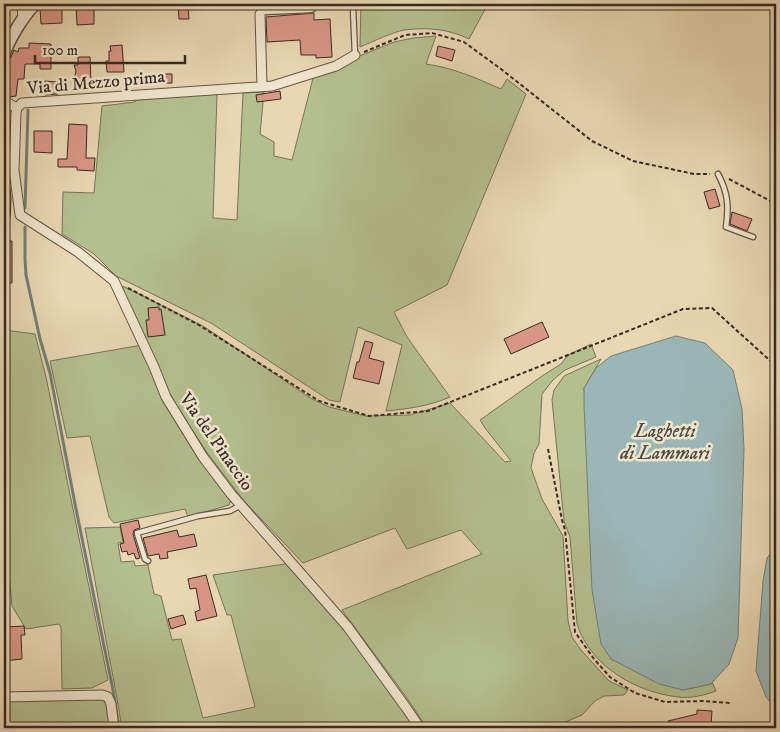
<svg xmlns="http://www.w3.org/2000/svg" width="780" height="732" viewBox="0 0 780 732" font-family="'IM FELL DW Pica',serif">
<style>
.green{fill:#b4bf8e;stroke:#767458}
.water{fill:#9ab7b6;stroke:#737f7a}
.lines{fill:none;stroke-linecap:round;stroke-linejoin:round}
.stream{stroke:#737f7a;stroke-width:3}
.building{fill:#d89786;stroke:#382a21}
.service-casing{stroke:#645545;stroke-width:7}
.minor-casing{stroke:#645545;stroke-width:11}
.tertiary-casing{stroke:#645545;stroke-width:14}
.path{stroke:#382a21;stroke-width:2;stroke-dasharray:4 2.5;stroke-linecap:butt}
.service{stroke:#f0e5cd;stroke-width:4.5}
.minor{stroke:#f0e5cd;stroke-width:9}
.tertiary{stroke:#f0e5cd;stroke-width:11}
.labels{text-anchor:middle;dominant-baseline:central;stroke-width:5;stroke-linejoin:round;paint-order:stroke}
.street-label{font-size:18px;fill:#382a21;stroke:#f0e5cd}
.water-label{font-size:19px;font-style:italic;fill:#504d46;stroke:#f0e5cd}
</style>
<rect width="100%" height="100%" fill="#e8d7b2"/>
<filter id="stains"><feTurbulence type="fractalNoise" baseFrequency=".004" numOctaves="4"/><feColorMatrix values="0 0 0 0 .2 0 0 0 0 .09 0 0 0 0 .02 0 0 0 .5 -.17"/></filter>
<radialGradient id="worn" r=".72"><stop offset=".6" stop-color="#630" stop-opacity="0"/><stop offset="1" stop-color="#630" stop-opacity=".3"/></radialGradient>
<path class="green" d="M361,4H488L469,39C449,29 427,27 404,30C393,32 372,42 360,47Z
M436,36L426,64C454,68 476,78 501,89L507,79L526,94L447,285L394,312L407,337L450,397C430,406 407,409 386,411L402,345L358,327L340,402L329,400L211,323L116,276L94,254L62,234L63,192L94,193L102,106L135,102V97L212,93L217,95L213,218L237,220L243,93L264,92L260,134L274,142V156L292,160L313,78L357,57L394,42L413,38Z
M123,286L203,326L312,399L329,407L366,416L410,415L450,403L505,462L511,461L485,428L480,420L545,374L561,364L568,355L591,344L596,357L565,370L553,380L542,394L539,444L534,453L531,468L542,499L563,536L568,621L572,637L581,650L609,681L628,690L624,695L604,696L595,701L582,715L551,728H427L407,698L342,610L482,554L461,530L407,549L395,528L303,563L244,501L208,454L174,403L123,293Z
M4,330L35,334L46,377L108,680L92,688L62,689L61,627L59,624L26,629L12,606L4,519Z
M142,345L156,380L231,500L229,505L188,517L185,509L114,523L109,517L90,436L67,438L50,361Z
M601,359L584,388L611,659L683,690L711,684L712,682L716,691C705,695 690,699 678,697C636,692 591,667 577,624L570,537L564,521L552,400L554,390L564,376Z
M120,527L123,542L118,543L121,562L134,561L135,566L148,565L154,594L161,596L172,640L181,639L203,718L255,707L231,615H227L213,575L291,563L308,587L356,643L415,728H122L116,693L85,528Z
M4,699H101L107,702L111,728H4Z"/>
<path class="water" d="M676,336L705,343L733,370L742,409L744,449L738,638L729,664L711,684L683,690L659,684L611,659L601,644L592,590L584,405V388L596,368L611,356Z
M776,547V709L766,697L756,671L763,581L767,558Z"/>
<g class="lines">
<path class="stream" d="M25,208L28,110
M25,227V259L26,275L40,339L50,373L75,504L113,690L119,728"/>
</g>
<path class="building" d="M76,4H94V24L77,25Z
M178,4H188L189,19H179Z
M62,6V23L41,24L40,9L42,7Z
M314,13V20L330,19L332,57L316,58V55H301L300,40L267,42L266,17Z
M29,43L51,44V69H40V64H25L24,79H18L16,96L9,97L4,95V68L7,61L11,57L14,50L18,52L19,48H29Z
M122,45L124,72H107L106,61H109V51H111L110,46Z
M438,46L455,50L452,61L436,56Z
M78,57H90L91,81H84L85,86L73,83L76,71L74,65H78Z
M154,74H172V83H154Z
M45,81L57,82L58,94L45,95Z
M280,91L281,99L257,102L256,95Z
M69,124L87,125L86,158H95L94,171L77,170V167H58V159H67Z
M34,131H52V153L34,152Z
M4,182H9L11,198L10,218H4Z
M715,189L720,206L709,209L704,192Z
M732,212L752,219L747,231L730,224Z
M4,241H12V283H4Z
M159,307V310L161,309L165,335L148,337L146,320H149L148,308Z
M542,322L549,337L511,354L504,339Z
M365,341L373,343L369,358L384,362L379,384L353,378L357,362H359Z
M138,520L140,528L134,530L133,534L140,558L136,559L134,553L128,555L127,551L122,552L120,544L124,543L120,524Z
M177,530L179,537L194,534L197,546L167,552L168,558L160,559L159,554L148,556L143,538Z
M206,575L217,616L197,621L195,612L200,610L196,588L190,589L188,579Z
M183,615L186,624L171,629L168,619Z
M24,626L25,635H21L22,659L4,661V642H7L6,627Z
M697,710L712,711L711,725L668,723V721L697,714Z"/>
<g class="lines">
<defs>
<path id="service" d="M353,8L355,55
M260,14L263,12L310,10L313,9L315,4
M718,174C728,193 729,206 726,227L753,237
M148,561L145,559L137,533L198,516L230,511L241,505"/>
<path id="minor" d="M22,4L23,20
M260,14L262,86
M355,55L336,66L272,86L22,103L17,108L16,113L14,170L20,215L78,252L114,281L154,367L166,397L203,457L231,494L347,626L407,709L420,728
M4,101L17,108
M4,170H14
M4,697L102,695L108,697L111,704L114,728"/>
<path id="tertiary" d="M4,54C10,38 23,16 35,4"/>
</defs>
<use href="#service" class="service-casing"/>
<use href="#minor" class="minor-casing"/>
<use href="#tertiary" class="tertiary-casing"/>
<path class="path" d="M364,52L405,35L432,33L464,42L501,69L592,141L633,161L694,174H710
M729,179L776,204
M128,288L199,325L319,401L369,416L428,411L683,309L712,308L776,366
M548,449L562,520L565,530L575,632L594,659L610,677L635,693L665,702L702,701L731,703"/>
<use href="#service" class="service"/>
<use href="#minor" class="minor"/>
<use href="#tertiary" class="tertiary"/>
</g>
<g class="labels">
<g class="street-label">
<text transform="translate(96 83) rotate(-5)">Via di Mezzo prima</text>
<text transform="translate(216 442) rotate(55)">Via del Pinaccio</text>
</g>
<g class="water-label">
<text x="665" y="431">Laghetti<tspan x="665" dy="22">di Lammari</tspan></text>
</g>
</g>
<rect width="780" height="732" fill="none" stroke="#e8d7b2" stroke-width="20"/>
<rect x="5" y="5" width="770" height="722" fill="none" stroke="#382a21" stroke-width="2.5"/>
<rect x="10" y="10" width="760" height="712" fill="none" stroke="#382a21"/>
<path d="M35 55v8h150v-8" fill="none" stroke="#382a21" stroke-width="2.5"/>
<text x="42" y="55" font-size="15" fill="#382a21" stroke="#f0e5cd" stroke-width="4" paint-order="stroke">100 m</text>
<rect width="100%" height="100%" filter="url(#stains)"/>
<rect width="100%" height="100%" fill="url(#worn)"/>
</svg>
